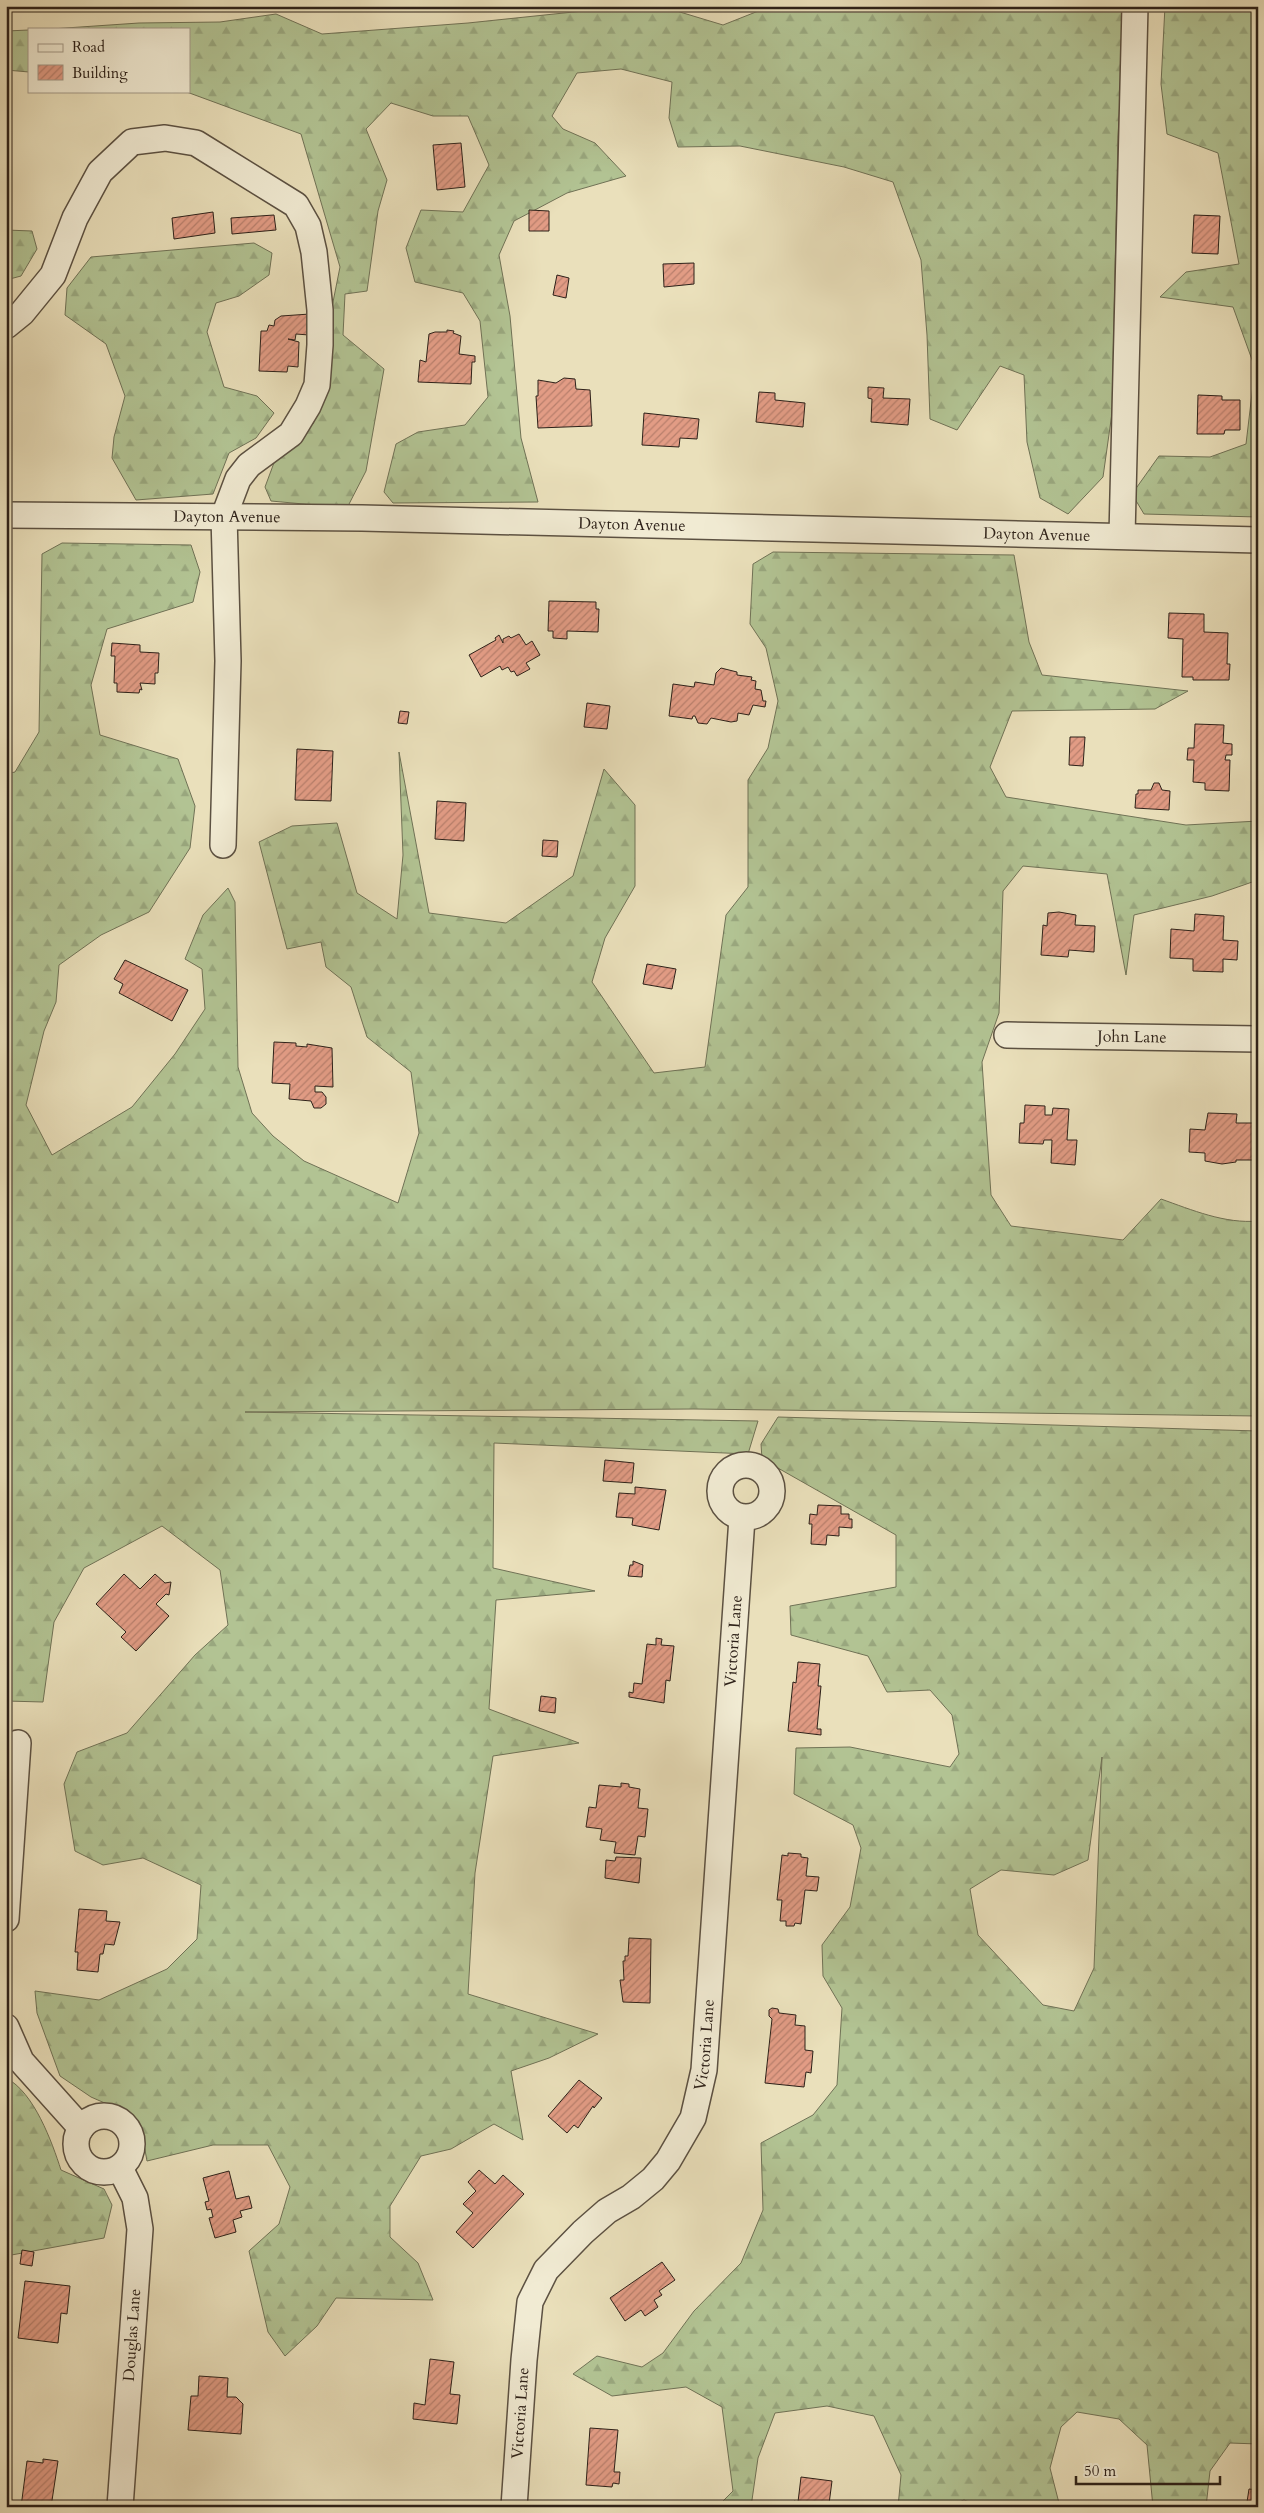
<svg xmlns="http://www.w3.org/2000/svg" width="1264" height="2513" viewBox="0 0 1264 2513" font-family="Cardo,serif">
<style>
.forest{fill:url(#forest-firs);stroke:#707256;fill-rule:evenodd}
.building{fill:url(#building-hatch);stroke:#2d2119}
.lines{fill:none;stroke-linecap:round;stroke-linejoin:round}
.minor-casing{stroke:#5c5142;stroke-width:28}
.minor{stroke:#f1ebd3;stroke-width:25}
.labels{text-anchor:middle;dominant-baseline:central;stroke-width:5;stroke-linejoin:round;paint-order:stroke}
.street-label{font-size:16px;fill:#2d2119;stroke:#f1ebd3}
</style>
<defs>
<pattern id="forest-firs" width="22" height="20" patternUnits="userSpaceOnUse" patternTransform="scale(1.25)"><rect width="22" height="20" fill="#b2c393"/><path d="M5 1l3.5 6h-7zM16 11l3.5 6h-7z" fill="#99a77e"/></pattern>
<pattern id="building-hatch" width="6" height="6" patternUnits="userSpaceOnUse" patternTransform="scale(1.25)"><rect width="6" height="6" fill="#e29c85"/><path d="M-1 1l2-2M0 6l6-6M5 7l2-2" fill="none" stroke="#b87f6c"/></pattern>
</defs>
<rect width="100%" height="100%" fill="#eae0bb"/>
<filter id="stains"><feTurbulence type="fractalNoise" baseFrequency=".004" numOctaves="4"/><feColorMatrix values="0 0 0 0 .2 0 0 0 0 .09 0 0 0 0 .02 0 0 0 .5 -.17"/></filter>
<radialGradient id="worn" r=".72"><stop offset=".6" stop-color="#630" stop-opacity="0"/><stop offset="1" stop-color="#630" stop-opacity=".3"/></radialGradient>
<path class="forest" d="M631,6H660L723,25L771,6H1125L1118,136L1112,413L1103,477L1068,514L1040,498L1027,442L1024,375L1000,366L957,430L930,419L927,335L921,260L893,182L844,167L740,146L678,147L669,118L672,82L621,69L577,73L552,116L563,129L595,143L626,176L567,193L514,221L499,255L510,316L521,438L538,502L393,503L384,492L396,444L418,432L465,425L488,397L480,321L463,293L415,282L406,248L421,210L463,212L489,165L468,116H433L391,103L366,129L387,180L378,211L367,291L345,294L343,335L384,369L366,471L347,508L271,501L265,487L275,460L313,424L328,390L332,307L340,267L301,134L184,91H189V29H51L139,23L220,22L276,14L322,34L468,23Z
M1165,6H1258V517L1144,514L1132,494L1159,456L1210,457L1246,444L1255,368L1233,307L1160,297L1186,272L1239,264L1218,153L1167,134L1161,84Z
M29,30V72L6,70V31Z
M6,230L32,231L37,249L21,276L6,280Z
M254,243L272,253L269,275L239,296L216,303L207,332L224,387L257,396L274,413L256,438L229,453L213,494L136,500L112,458L114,437L125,396L106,344L65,315L67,288L91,257Z
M62,543L191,545L200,572L193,602L107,629L91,685L100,735L178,759L195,806L190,848L149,912L101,935L59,965L56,1002L44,1031L26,1105L52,1155L132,1107L175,1054L205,1009L202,969L185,959L203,915L228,888L235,902L238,1067L252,1113L273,1136L304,1161L398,1203L419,1133L411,1072L367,1037L351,987L326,967L321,942L287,949L259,842L292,826L337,823L357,893L397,919L403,855L399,752L429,913L506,923L573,876L604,769L635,805V886L605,938L592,982L654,1073L705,1067L726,915L748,887V780L768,748L778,701L766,648L750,624L753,564L773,552L1014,555L1029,642L1042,675L1188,691L1155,709L1012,711L990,767L1006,797L1186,825L1258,821V880L1212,896L1134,915L1126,975L1107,874L1023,866L1003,891L999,1013L982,1062L991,1195L1011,1226L1123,1240L1161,1199C1192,1210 1225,1224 1258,1221V1416L694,1409L245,1412L758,1421L748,1454L494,1443L493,1568L595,1591L496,1600L489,1709L579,1743L493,1756L475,1873L468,1994L598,2034L549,2058L511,2071L523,2140L494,2124L451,2149L421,2156L390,2206V2237L418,2263L433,2300L336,2298L317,2326L285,2356L268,2332L249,2251L279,2224L290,2187L268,2145H213L147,2161L142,2134L123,2111L91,2097L60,2076L37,2013L35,1991L99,2000L167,1969L197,1939L201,1885L143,1858L103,1865L75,1851L64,1784L77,1752L127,1733L195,1655L228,1625L220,1570L162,1526L84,1568L54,1622L43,1702L6,1701V774L15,772L39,732L42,554Z
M778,1417L1258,1431V2444L1230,2443L1210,2471L1206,2507H1153L1147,2445L1119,2419L1077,2412L1061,2427L1050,2468L1060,2507H982L964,2500L947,2507H898L901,2475L874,2416L827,2406L775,2413L758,2458L751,2507H717L733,2491L722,2407L686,2387L612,2396L573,2374L597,2356L642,2367L663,2353L694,2311L741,2263L763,2210L761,2143L813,2115L837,2085L842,2008L823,1976L822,1945L850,1907L861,1848L853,1825L794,1794L796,1748L850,1747L950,1767L959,1754L952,1715L930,1690L887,1692L868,1656L791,1635L790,1606L896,1587V1535L762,1459L761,1444ZM1102,1757L1094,1968L1074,2011L1043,2005L978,1935L970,1889L1001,1870L1054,1875L1088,1860Z
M6,2078C34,2092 52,2142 61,2170L104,2189L112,2205L104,2238L6,2256Z"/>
<path class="building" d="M461,143L465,187L437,190L433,145Z
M529,210L549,211V231H529Z
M213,212L215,233L174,239L172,218Z
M274,215L276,230L232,234L231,218Z
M1194,215L1220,216L1218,254L1192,253Z
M694,263V284L664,287L663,264Z
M557,275L569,278L566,298L553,295Z
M310,314L309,335L296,334L295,340L288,339L299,342L298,367L288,366L287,372L259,371L261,331H267L269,325L274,326L275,320L281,316Z
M447,330L454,331L453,333L461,336L459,354L475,356V362H472L471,384L418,382L420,360L426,362L429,334L435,332H447Z
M564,378L575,379L576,389L590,390L592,426L538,428L536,396H538V380L556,383Z
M868,387L884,388L883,398L910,399L908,425L871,422L872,399L868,398Z
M759,392L775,393V400L805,403L803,427L756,422Z
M1198,395L1222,396V400H1240V430H1225L1224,434H1197Z
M644,413L699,419L697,439L680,438L679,447L642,445Z
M549,601L596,602V609H599L598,632L567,631V639L553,638V631H548Z
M1169,613L1204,614V632L1228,633L1227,664H1230L1229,680H1193V677H1182L1183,639L1168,638Z
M519,634L526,645L532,641L540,655L526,663L530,669L517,676L514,671L511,672L508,667L502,670L500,666L481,677L469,655L496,640L495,638L499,635L503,643V639L509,636L511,638Z
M112,643L140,645V652L159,653L158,673H155V684L140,683L142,690L140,689L139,693L117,692V683H114L115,656H111Z
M721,668L737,672V675L752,677L751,680L756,681L755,689L761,690L763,701H766L765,707L753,705L749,715L738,713L737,721L731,722L711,718L707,724L698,723L695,716H693L692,719L669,716L673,684L694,687L695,682L714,685L716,673Z
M587,703L610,706L607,729L584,727Z
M400,711L409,712L407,724L398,723Z
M1195,724L1224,725L1223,743L1232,744V755H1226L1225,760H1230L1229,791L1205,790V783L1193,782L1194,760H1187L1188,748H1194Z
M1070,737H1085L1083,766L1069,765Z
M297,749L333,751L331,801L295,800Z
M1154,783H1159L1162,790L1170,791L1169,810L1135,808L1136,794H1138V790H1151Z
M437,801L466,803L464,841L435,839Z
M543,840L558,841L557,857L542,856Z
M1059,912L1076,915L1075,925L1095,926L1094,952L1069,950L1068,957L1041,955L1043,925L1047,926L1048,913Z
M1195,914L1224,916L1223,940L1238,941L1237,960L1223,959V972L1193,971V959L1170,958L1171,929L1194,931Z
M125,960L188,990L172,1021L119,993L123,984L114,979Z
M647,964L676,969L672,989L643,984Z
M274,1042L296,1043V1046L307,1047V1044L332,1048L333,1087L315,1086V1092H322L326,1097V1104L321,1108H314L311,1101L289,1099L290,1084L272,1083Z
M1025,1105L1045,1106V1115H1052L1053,1108L1069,1109L1067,1140H1077L1075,1165L1051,1163L1052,1140H1044L1043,1144L1019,1143L1020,1123H1024Z
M1208,1113L1237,1114L1236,1123H1258L1257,1160H1236V1162L1222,1164L1205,1161V1153L1189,1152L1190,1129L1205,1130Z
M605,1460L634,1463L632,1483L603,1481Z
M635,1487L666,1490L659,1530L632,1525L633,1518L616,1517L619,1493L635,1494Z
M818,1505L841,1506V1514H849V1519H852V1528L839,1527V1536L827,1535L826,1545L811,1544L812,1524H809L810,1514L817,1515Z
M633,1561L643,1565L642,1577L628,1576L630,1565H633Z
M124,1574L140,1589L155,1574L165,1583L171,1582L169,1595L166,1594L156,1604L169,1616L136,1651L121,1637L126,1632L96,1604Z
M656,1638L662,1639L661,1645L674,1646L670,1681L666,1680L664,1703L629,1697V1692L633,1693L634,1683L642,1684L647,1644L656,1645Z
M798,1662L820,1664L818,1686H821L817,1729H821V1735L788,1731L793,1682L796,1683Z
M541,1696L556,1698L555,1713L539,1711Z
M621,1783L629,1784V1787L640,1789L638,1808L648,1809L645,1837L638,1836L635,1855L614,1853L616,1842L600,1840L602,1829L586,1827L589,1807L596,1808L599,1785L621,1787Z
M788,1853L801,1854V1857L808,1858L806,1876L819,1877L817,1891L805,1890L801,1924L795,1923L794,1926H786V1921H780L782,1900H777L782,1855L788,1856Z
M616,1857L641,1858L639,1883L605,1878L606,1860L615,1861Z
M79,1909L107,1911L106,1921L120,1922L114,1945L105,1944L103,1954H100L98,1972L77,1970L78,1952H75Z
M629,1938L651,1939L650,2003L623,2002L620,1980H624L623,1961H625V1956H628Z
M772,2008L778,2009L779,2013L796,2015L795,2025L805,2026V2050L813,2051L811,2073L806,2072L804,2087L765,2083L772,2019L769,2016V2010Z
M579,2080L602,2098L594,2108L593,2106L578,2128L574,2125L567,2133L548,2116Z
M479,2170L495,2184L503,2175L524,2194L473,2248L456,2232L473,2213L463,2204L476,2191L468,2182Z
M229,2171L236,2199L249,2196L252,2208L240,2211L242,2217L233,2220L236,2232L215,2238L209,2218L213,2217L211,2209L207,2210L205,2202L209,2201L203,2178Z
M22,2250L34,2252L32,2266L20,2264Z
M662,2262L675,2280L659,2291L662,2295L654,2300L658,2307L645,2316L641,2310L625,2321L610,2298Z
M25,2281L70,2286L67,2314L61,2313L58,2343L18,2338Z
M430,2359L454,2362L450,2394L460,2395L457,2424L413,2419L414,2403L425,2405Z
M199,2376L228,2378L227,2397H236L243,2404L241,2434L188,2430L191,2396H198Z
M590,2428L618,2430L614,2472H620L619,2484L613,2483L612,2487L586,2485Z
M43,2459L58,2461L51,2507H21L27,2461L43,2463Z
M801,2477L832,2481L829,2504L821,2503V2507H793L794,2501L798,2502Z
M1249,2489L1258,2490V2507H1243L1244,2502H1247Z"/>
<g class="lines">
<defs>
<g id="minor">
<path d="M6,326L22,313L53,275L75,218L100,172L132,142L165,138L196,143L296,205L308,226L314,252L320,310V345L317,385L308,406L291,434L249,465L238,479L224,516L228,661L223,845"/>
<path id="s1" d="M6,515L362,518L1258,540"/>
<path d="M1122,536L1135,6"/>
<path id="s2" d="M1007,1035L1258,1039"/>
<circle cx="746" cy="1491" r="26"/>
<path d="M6,1919L18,1743"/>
<path d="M6,2027L21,2061L81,2128"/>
<circle cx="104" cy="2144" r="28"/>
<path d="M120,2168L135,2198L140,2229L120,2507"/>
<path id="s3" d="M514,2507L524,2360L530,2302L546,2270L583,2232L607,2211L631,2197L653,2179L668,2161L693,2118L704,2070L742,1518"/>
</g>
</defs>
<use href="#minor" class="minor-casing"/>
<use href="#minor" class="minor"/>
</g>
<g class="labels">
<g class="street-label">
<text stroke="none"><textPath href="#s1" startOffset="221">Dayton Avenue</textPath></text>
<text stroke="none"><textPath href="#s1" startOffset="626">Dayton Avenue</textPath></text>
<text stroke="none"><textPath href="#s1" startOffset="1031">Dayton Avenue</textPath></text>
<text stroke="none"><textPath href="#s2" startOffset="125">John Lane</textPath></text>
<text stroke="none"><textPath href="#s3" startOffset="935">Victoria Lane</textPath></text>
<text stroke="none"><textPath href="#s3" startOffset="530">Victoria Lane</textPath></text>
<text transform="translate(132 2335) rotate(-86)">Douglas Lane</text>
<text stroke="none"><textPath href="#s3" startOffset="94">Victoria Lane</textPath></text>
</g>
</g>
<rect width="1264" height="2513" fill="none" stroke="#eae0bb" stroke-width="25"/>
<rect x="8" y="8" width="1249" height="2498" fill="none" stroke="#2d2119" stroke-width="2.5"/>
<rect x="12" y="12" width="1239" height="2488" fill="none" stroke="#2d2119"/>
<rect x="28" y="28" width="162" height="65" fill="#f1ebd3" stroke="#a39a89"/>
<rect x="38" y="44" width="25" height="8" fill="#f1ebd3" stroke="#a39a89"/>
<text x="72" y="52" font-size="15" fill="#2d2119">Road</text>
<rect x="38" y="65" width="25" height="15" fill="url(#building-hatch)" stroke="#a39a89"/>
<text x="72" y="78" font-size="15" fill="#2d2119">Building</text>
<path d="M1076 2476v8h144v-8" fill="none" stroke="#2d2119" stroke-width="2.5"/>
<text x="1084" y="2476" font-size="15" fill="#2d2119" stroke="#f1ebd3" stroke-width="4" paint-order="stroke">50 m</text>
<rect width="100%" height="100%" filter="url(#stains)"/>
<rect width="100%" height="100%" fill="url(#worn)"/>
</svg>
